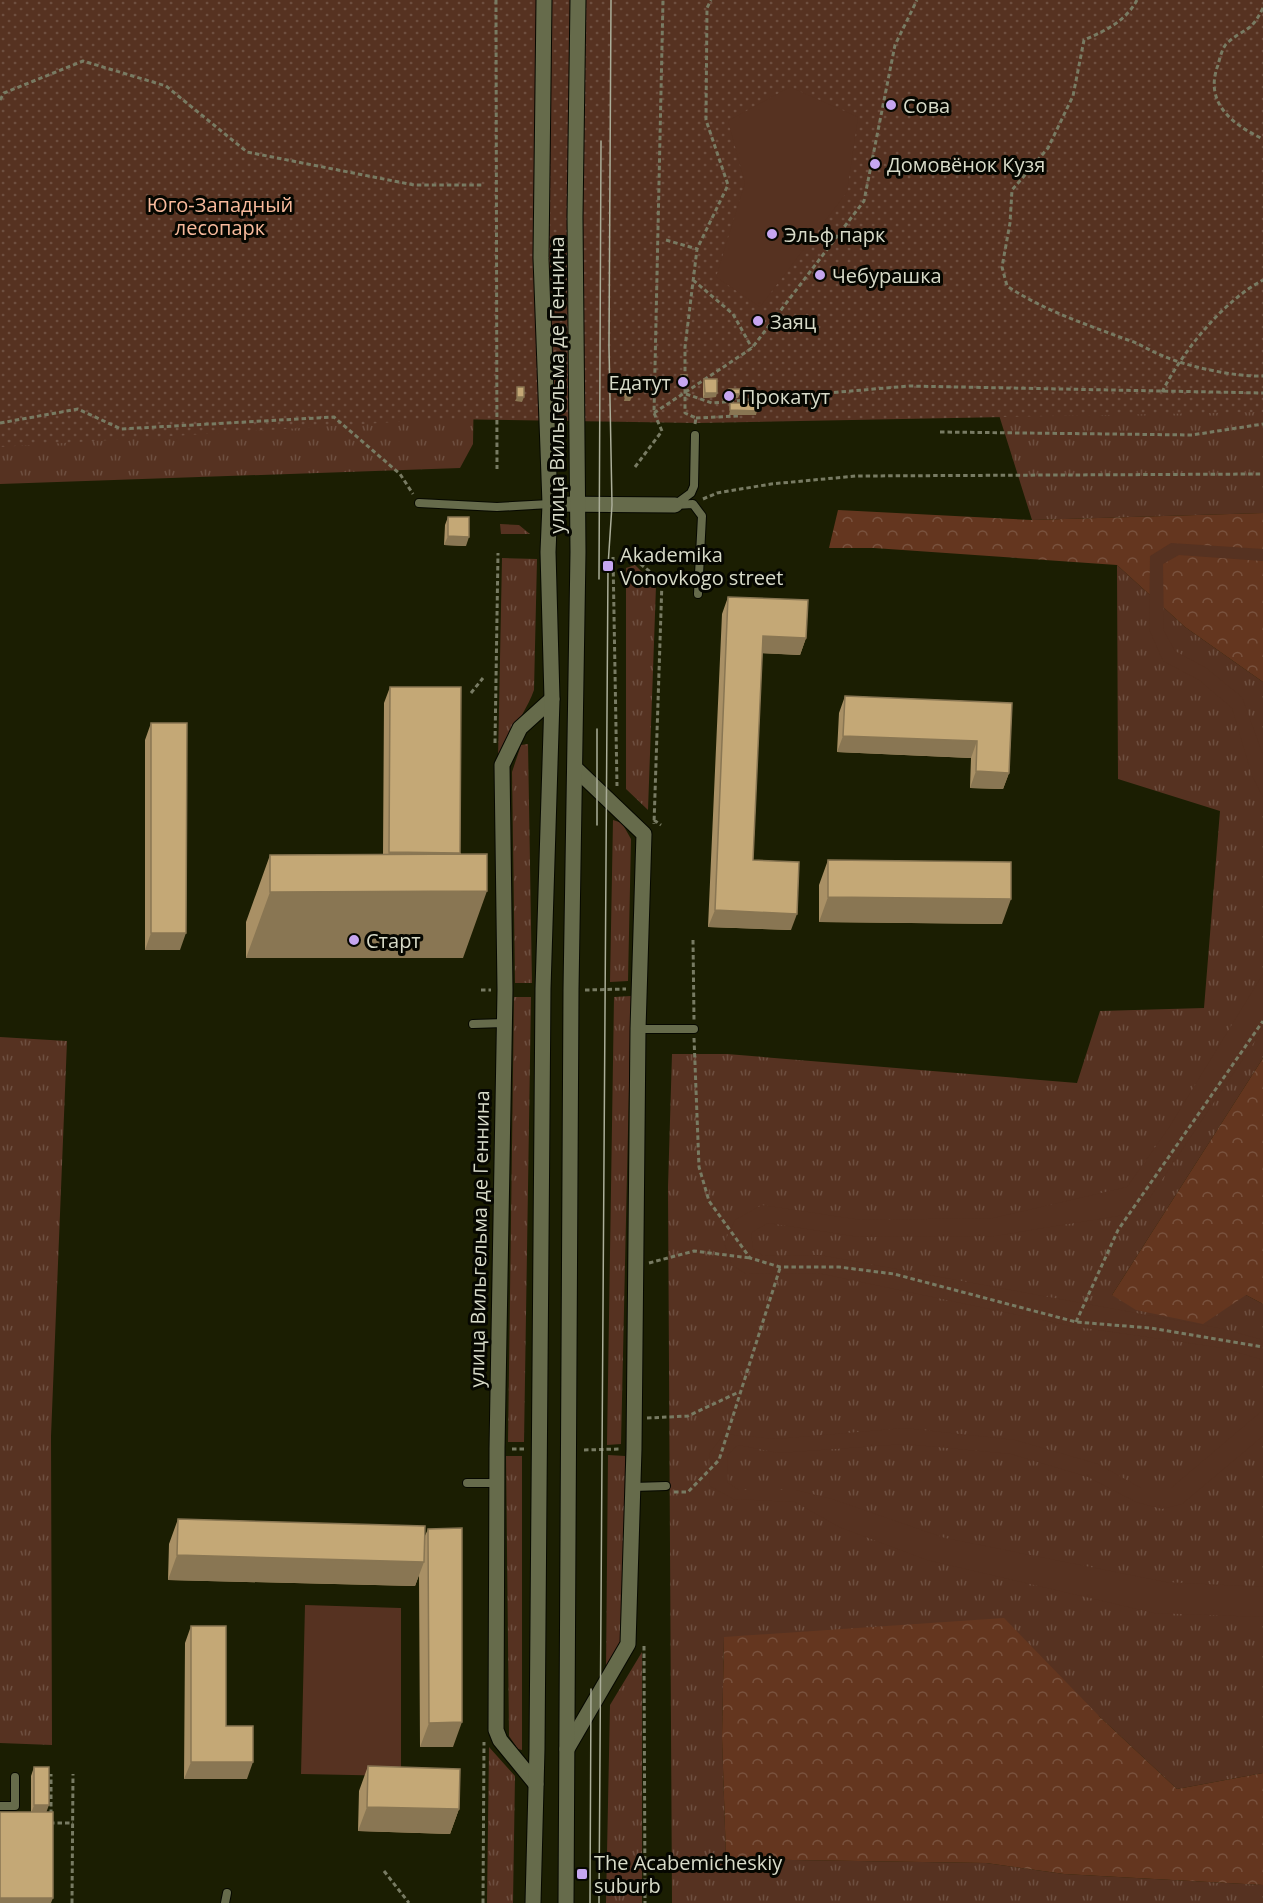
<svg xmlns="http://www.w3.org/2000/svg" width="1263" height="1903" viewBox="0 0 1263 1903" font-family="'Open Sans',sans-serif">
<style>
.grass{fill:url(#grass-tufts)}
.forest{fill:url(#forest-crowns)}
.park{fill:url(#park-dots)}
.pitch{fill:#563221}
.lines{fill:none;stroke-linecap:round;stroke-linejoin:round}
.lane-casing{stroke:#060800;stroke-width:10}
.street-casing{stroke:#060800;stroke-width:17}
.secondary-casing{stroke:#060800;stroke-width:17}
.path{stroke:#787b63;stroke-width:3;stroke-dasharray:4.5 3;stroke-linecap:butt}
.lane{stroke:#666b4b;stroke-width:8}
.street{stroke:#666b4b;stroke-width:15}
.secondary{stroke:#666b4b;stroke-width:15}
.tram{stroke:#abae99;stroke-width:1.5}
.wall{fill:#a99065}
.shaded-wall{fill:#897653}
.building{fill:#c4a876;stroke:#897653;stroke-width:1.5}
.poi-dot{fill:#c6a6f0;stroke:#060701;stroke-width:2}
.labels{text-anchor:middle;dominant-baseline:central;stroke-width:6;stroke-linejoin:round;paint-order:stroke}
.poi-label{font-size:20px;fill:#d8dbc9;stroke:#060701;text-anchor:start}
.park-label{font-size:20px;fill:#f8ba9c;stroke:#060701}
.street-label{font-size:20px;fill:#d8dbc9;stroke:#060701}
</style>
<defs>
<pattern id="grass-tufts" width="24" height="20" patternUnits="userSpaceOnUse" patternTransform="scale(1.5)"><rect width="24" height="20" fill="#563221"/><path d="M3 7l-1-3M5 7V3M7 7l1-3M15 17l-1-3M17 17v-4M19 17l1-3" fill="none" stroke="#6e4f40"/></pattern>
<pattern id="forest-crowns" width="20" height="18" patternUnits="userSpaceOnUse" patternTransform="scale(1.5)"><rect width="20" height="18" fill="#64361f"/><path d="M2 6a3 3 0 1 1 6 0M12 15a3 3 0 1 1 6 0" fill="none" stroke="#79523e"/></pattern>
<pattern id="park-dots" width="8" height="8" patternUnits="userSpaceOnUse" patternTransform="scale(1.5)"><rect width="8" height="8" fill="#563221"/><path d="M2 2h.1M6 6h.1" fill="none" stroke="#6e4f40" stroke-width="1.8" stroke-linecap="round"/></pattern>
</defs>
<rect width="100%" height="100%" fill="#1b1e02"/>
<path class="grass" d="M477,196L473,444L460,468L0,484V270Z
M993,396L1263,404V513L1032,520Z
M500,524L519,525L530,534H501Z
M502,558L537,559L534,690C525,715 507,735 498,760Z
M635,565L656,586L648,810L626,789V568Z
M1117,565L1185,627L1263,682V1058L1112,1295H1246L1263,1304V1773L1177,1789L1099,1716L724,1637L722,1737L726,1859L986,1863L1064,1874L1263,1885V1903H672L668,1187L672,1054H727L1077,1083L1100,1011L1204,1008L1220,811L1118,779Z
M528,744L532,983H515L512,772L521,745Z
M613,820L622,823L631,839L628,981L610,982Z
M631,996L621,1444L607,1445L614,997Z
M514,997H531L524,1442H508Z
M0,1037L67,1041L51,1436L52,1745L0,1743Z
M608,1455L625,1456L624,1637L606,1671Z
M506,1456H522V1750L518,1749L509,1736Z
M642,1652V1903H606L610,1705Z
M489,1747L515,1776L513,1903H487Z"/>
<path class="forest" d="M838,510L1032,520L1263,513V682L1185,627L1117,565L874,548H829Z
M1263,1058V1304L1246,1295L1203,1324L1136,1310L1112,1295Z
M1004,1618L1099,1716L1177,1789L1263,1773V1885L1064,1874L986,1863L726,1859L722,1737L724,1637Z"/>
<path class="park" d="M0,0H1263V412L697,423L442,419L0,447Z"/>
<path class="pitch" d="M790,87L858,117L847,192L760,307L716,277L745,183L728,121Z
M1171,543L1263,549V561L1179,555L1163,564L1164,631L1175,651L1206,668L1242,697L1263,755V797L1252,776L1232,708L1199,680L1163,661L1149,629L1150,556Z
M1263,974V1029L1149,1199L1124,1215L995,1236L859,1237L768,1223L751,1233L753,1249L763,1256L820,1255L1224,1329L1263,1340V1360L1223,1348L1071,1326L818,1273L746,1274L732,1265L724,1243L735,1220L762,1205L861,1220L993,1218L1127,1187L1168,1129Z
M1263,1410V1436L1182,1504L1162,1509L1136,1502L1088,1477L1011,1454L905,1444L779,1453L738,1445L727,1455L728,1483L739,1490H796L832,1499L945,1538L1166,1582L1263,1587V1617L1154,1613L927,1560L839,1527L795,1502L733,1499L710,1486L709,1454L724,1434L776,1439L905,1428L1015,1440L1098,1464L1141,1488H1171Z
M305,1605L401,1608V1776L301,1774Z"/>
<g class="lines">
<defs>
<path id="lane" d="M419,503L497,507L550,504
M676,504L691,493L694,486L695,435
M675,505L693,504L702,516L698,594
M473,1024L504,1023
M638,1029H694
M467,1483H498
M633,1487L666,1486
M0,1806H15V1777
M225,1903L227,1893"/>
<path id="street" d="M550,504L675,505
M567,1749L628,1644L634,1449L638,1029L644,834L576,769
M536,1784L500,1740L496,1730L497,1449L505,990L502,765L520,728L552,699"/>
<path id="secondary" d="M533,1903L537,1749L543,989L552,699L548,552L550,504L541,258L544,0
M566,1903L571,990L578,552L575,217L578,0"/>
</defs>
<use href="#lane" class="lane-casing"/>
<use href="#street" class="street-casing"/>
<use href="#secondary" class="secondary-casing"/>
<path class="path" d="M496,0L497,469
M1137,0C1126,21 1105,31 1084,40L1073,96L1048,148L1012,190L1010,223L1002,267L1007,286C1043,310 1085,324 1125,339C1139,343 1150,351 1163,356C1189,367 1235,377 1263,376
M1263,8C1250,34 1245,27 1227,43C1222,48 1220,58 1218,65C1204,102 1231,124 1263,139
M0,100L4,93L83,61L166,86L247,152L414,185H483
M666,240L697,249
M693,280L733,314L752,348
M1162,392C1183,351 1222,302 1263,280
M686,394L712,403L909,386L1263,393
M654,413L752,348L864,201L895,45L917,0
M696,418L738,416
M0,423L78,409L121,429L334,417L400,474L413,494
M695,424L696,418L685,413V347L697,249L728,185L706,120L707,8L711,0
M940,432L1192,435L1263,424
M635,467L662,431L654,413L663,0
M703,499L717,493L771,484L856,476L1263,474
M634,552V559L662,581L654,824
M613,557L617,786
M471,693L483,678
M495,743L498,553
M654,820L661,825
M693,940L694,1020
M481,990H491
M585,990L626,989
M694,1038L699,1167L709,1201L750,1258L780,1267H839L894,1274L1076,1322L1150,1328L1263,1347
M649,1263L694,1251L750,1258
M1076,1322L1118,1230L1263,1021
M647,1418L688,1416L739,1392
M512,1449H526
M584,1450L619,1449
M674,1492H688L719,1460L780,1268
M644,1646L645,1903
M51,1814V1774
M50,1823H73
M384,1871L409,1903
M72,1903L73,1774
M483,1903L484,1742"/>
<use href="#lane" class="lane"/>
<use href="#street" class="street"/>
<use href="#secondary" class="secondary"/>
<path class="tram" d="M599,579L601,141
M597,825V729
M590,1903L591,1689
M599,1903L608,566L612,505L609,347L611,0"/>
</g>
<path class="wall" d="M704,379L716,397L703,398V383Z
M448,517L466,546L444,545L445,525Z
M728,597L806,638L800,655L762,653L753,860L791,930L708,927L722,614Z
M390,687L460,854L463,958H246V922L270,855H383L384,703Z
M845,696L1012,703L1009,773L1003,789L970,788L971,758L837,752L839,713Z
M151,723L180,950H145V740Z
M828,860L1002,924L819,922V885Z
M178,1519L424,1538L428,1529L453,1747H420L419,1575L415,1586L168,1580L169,1544Z
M191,1626L226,1726L247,1779H184L185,1643Z
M368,1766L459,1809L450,1834L358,1831L359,1791Z
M34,1767L49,1805L31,1812V1776Z"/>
<path class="shaded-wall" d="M687,380L685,385H680L682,381Z
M705,393H717L716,397L703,398Z
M729,394H740L738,398L727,399Z
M517,397H524L522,402L515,401Z
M625,397H632L630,401H624Z
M730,410L757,411L756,415H729Z
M448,536L469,537L466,546L444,545Z
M763,636L806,638L800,655L757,653Z
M843,736L977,741L971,758L837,752Z
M976,771L1009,773L1003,789L970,788Z
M389,852L460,853L454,869H383Z
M487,891L463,958H246L270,892Z
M828,897L1011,899L1002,924L819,922Z
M715,910L797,914L791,930L708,927Z
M151,933H186L180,950H145Z
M177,1555L424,1562L415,1586L168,1580Z
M462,1722L453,1747H420L429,1723Z
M191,1762H253L247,1779H184Z
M34,1805H49L46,1813L31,1814Z
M367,1807L459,1809L450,1834L358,1831Z
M0,1898H53L51,1903H0Z"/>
<path class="building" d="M681,375H687V380L682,381Z
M704,379H717V393H705Z
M517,387H524V397H517Z
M625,387H632V397H625Z
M729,389H740V394H729Z
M730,403H757V411L730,410Z
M448,517H469V537L448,536Z
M728,597L808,600L806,638L763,636L753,860L799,862L797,914L715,910Z
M390,687H461L460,853L389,852Z
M845,696L1012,703L1009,773L976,771L977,741L843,736Z
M151,723H187L186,933H151Z
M487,854V891L270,892V855Z
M828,860L1011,862V899L828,897Z
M178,1519L425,1526L424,1562L177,1555Z
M462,1528V1722L429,1723L428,1529Z
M191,1626H226V1726H253V1762H191Z
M368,1766L460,1769L459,1809L367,1807Z
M34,1767H49V1805H34Z
M0,1812H53V1898H0Z"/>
<g class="poi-dot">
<circle cx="891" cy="105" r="6"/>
<circle cx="875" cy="164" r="6"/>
<circle cx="772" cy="234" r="6"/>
<circle cx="820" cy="275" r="6"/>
<circle cx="758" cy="321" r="6"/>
<circle cx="683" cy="382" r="6"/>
<circle cx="729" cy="396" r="6"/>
<rect x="602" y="560" width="12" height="12" rx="3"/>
<circle cx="354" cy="940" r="6"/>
<rect x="576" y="1868" width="12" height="12" rx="3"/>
</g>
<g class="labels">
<g class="poi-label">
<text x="903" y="105">Сова</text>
<text x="887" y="164">Домовёнок Кузя</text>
<text x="784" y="234">Эльф парк</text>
<text x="832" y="275">Чебурашка</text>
<text x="770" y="321">Заяц</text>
<text x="671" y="382" text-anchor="end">Едатут</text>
<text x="741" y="396">Прокатут</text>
<text x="620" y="554">Akademika<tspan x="620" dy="23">Vonovkogo street</tspan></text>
<text x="366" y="940">Старт</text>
<text x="594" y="1862">The Acabemicheskiy<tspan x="594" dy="23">suburb</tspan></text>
</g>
<g class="park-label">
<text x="220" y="204">Юго-Западный<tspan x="220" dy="23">лесопарк</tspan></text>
</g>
<g class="street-label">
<text transform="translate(556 385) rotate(-90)">улица Вильгельма де Геннина</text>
<text transform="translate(479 1239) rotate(-89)">улица Вильгельма де Геннина</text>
</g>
</g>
</svg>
